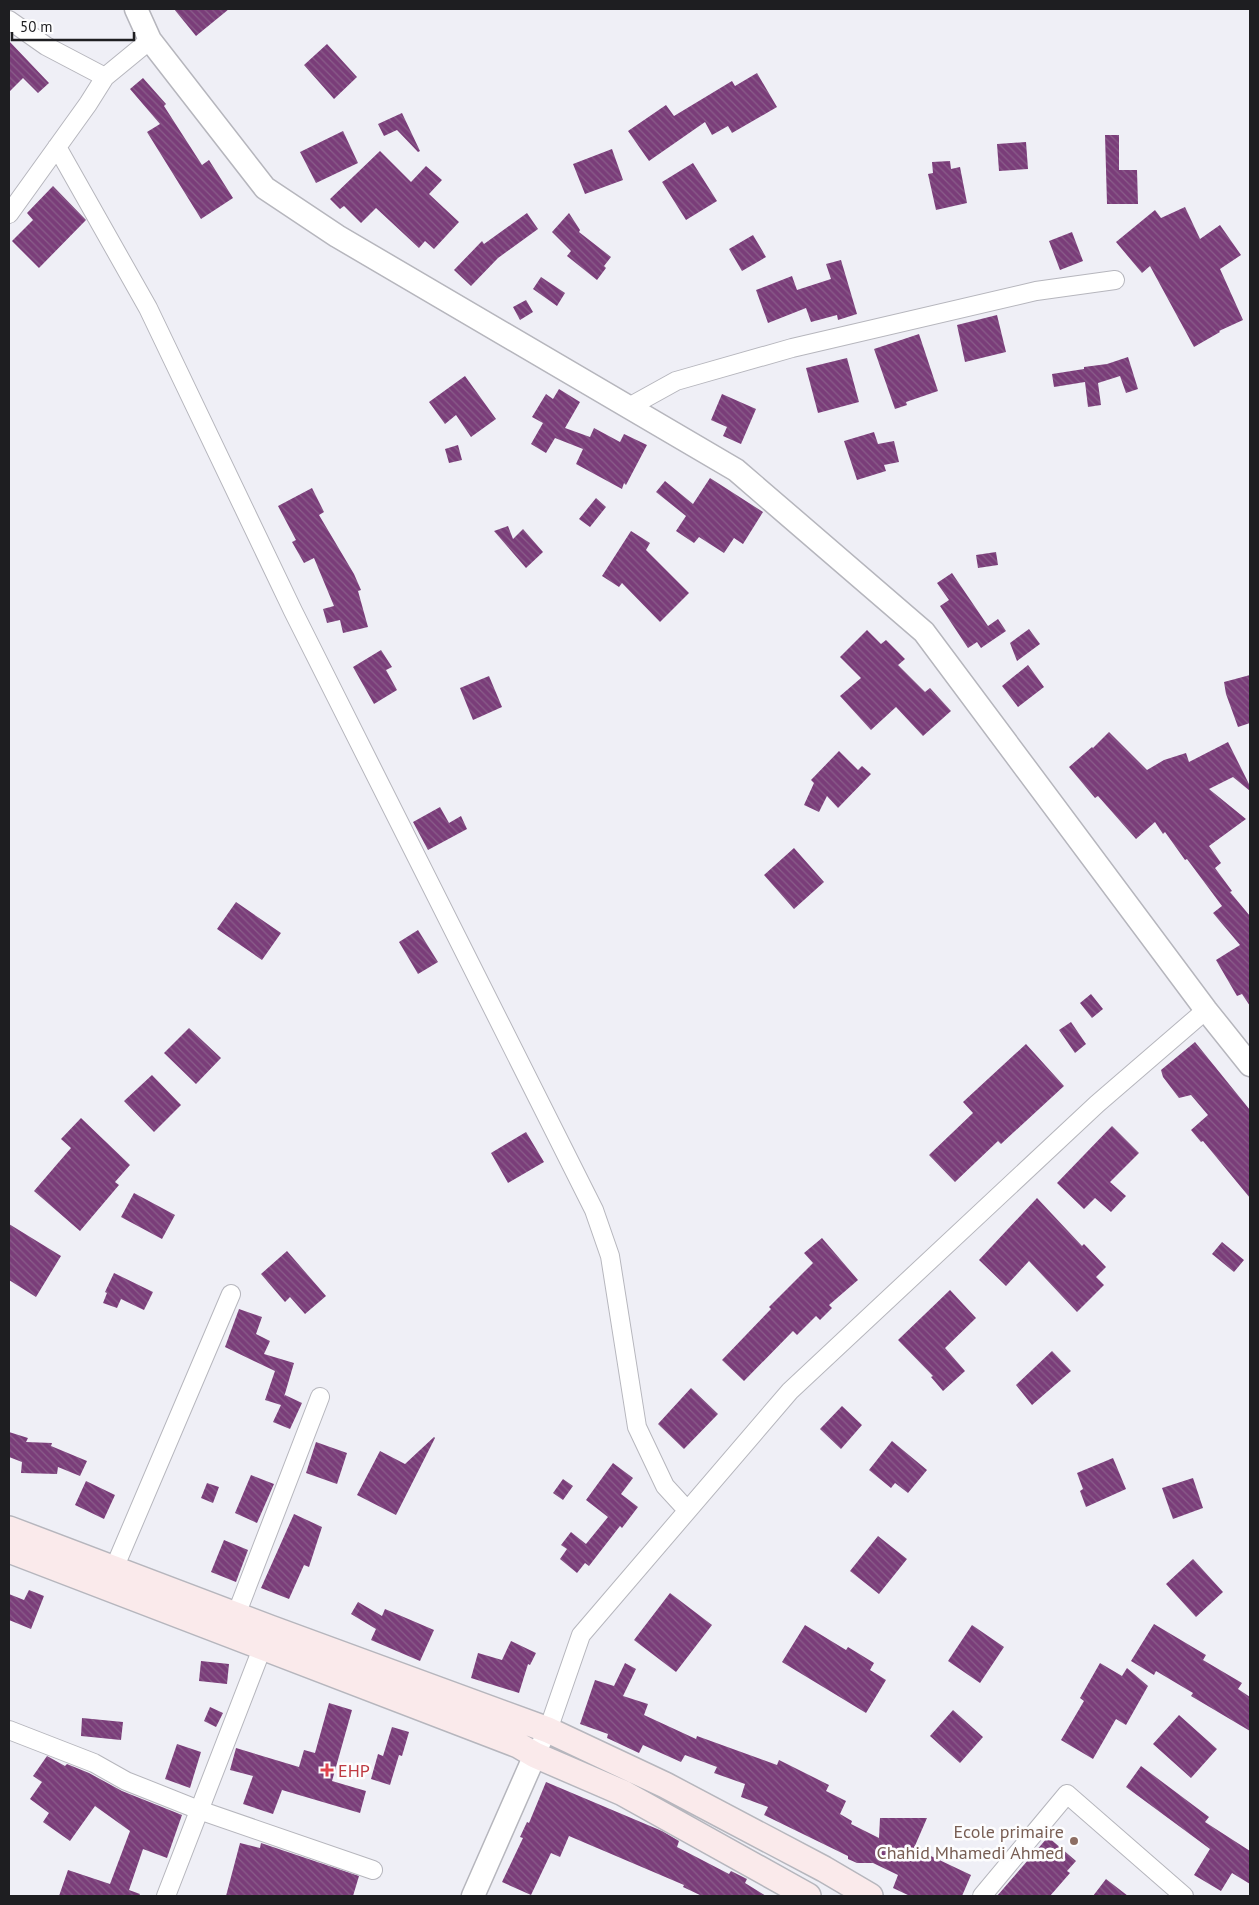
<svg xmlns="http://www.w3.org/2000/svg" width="1259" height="1905" viewBox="0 0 1259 1905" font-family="'PT Sans',sans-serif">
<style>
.building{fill:url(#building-back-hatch)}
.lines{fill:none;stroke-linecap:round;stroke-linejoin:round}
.minor-casing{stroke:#b6b6bd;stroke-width:20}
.tertiary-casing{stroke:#b6b6bd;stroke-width:25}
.secondary-casing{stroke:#b6b6bd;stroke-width:28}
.minor{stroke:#fff;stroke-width:18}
.tertiary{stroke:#fff;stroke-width:22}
.secondary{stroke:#faeaeb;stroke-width:25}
.health-dot{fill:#e0444e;stroke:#fdfdfe;stroke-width:2}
.education-dot{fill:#8d6e63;stroke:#fdfdfe;stroke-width:2}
.labels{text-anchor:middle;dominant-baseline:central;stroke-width:5;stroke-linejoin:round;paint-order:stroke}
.health-label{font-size:18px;fill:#be3a42;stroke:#fdfdfe;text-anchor:start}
.education-label{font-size:18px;fill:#785e54;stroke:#fdfdfe;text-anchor:end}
</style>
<defs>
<pattern id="building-back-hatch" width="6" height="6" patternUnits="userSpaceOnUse" patternTransform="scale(1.25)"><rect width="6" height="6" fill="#7a3d79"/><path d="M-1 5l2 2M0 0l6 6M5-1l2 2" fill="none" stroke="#8a5d8a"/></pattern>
</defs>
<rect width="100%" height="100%" fill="#efeff6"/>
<path class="building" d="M174,9H229L196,36Z
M9,41L49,83L38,93L23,78L9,92Z
M327,44L357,77L334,99L304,65Z
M757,73L777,107L732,133L728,126L712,135L705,122L649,161L628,131L666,105L674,116L732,81L735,86Z
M143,78L166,104L164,106L202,165L209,160L233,198L201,219L147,132L160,124L130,89Z
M402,113L420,151L418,152L397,130L384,136L378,124Z
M343,131L358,163L316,183L300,152Z
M1105,135H1119V170H1137L1138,204H1107Z
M1026,142L1028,169L999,171L997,144Z
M612,149L623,180L585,194L573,164Z
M380,151L411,182L426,166L442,180L429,194L459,222L434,249L425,241L419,248L376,208L361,223L344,206L340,209L330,199Z
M950,161L951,169L960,167L967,203L936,210L928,174L933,173L932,162Z
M693,163L717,201L686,220L662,182Z
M53,186L86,220L39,268L12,241L33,220L27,213Z
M1185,207L1200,239L1220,225L1241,255L1220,269L1243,320L1219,331L1220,332L1194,347L1150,266L1142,273L1116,242L1155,210L1161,218Z
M527,213L538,229L498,258L471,286L454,270L482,241L484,244Z
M569,213L580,230L579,232L611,257L604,266L606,268L597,280L567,256L571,251L552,232Z
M1072,232L1083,261L1060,270L1049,241Z
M753,235L766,257L742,271L729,249Z
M841,260L857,314L838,320L837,315L811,322L806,308L768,323L756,290L792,276L797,290L831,279L826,264Z
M541,277L565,293L557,306L533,289Z
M526,300L533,312L520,320L513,307Z
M997,315L1006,352L965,362L957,325Z
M919,334L938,391L906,402L907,405L895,409L874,349Z
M1128,357L1138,389L1126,393L1120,376L1098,383L1101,405L1088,407L1085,382L1054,387L1052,374L1084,369V367L1107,364Z
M847,358L859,402L818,413L806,368Z
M465,376L496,419L471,437L456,415L445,424L429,402Z
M559,389L580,402L565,428L590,437L594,428L620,442L624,434L647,445L626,485L624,483L622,489L576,464L583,449L555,438L546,453L531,444L543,423L532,417L546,394L553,399Z
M722,394L756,409L741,444L723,436L727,427L711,420Z
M874,432L878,444L894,441L899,462L884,465L886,471L857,480L844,441Z
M458,445L462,460L449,463L445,449Z
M710,478L763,512L743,544L734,538L724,553L699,537L694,543L676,531L686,516L656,492L665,481L693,504Z
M312,488L324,512L319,515L354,574L361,590L358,591L368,627L343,633L340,620L327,623L323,609L334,606L314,558L304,563L292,542L296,540L278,506Z
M596,498L606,507L590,527L579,519Z
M508,526L513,539L523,529L543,552L526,568L494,531Z
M631,531L650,543L646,550L689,593L660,622L622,583L619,587L602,576Z
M996,552L998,565L978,568L976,555Z
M952,573L988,626L998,619L1006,631L981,648L977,642L968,648L940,606L949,600L937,583Z
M1029,629L1040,644L1017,661L1010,643Z
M867,630L881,644L886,640L905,659L898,665L925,692L930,688L951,711L923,736L896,707L871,730L840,696L861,678L840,657Z
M381,650L392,667L386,670L397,690L374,704L353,667Z
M1028,665L1044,687L1018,707L1002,686Z
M1250,675V723L1238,727L1226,694L1224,682Z
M489,676L502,707L473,720L460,688Z
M1109,732L1147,770L1164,760L1186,753L1189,762L1228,742L1250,786V791L1233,777L1209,789L1246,819L1209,846L1221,863L1215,868L1232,891L1230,892L1250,916V1006L1242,994L1237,996L1216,960L1240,945L1213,913L1222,906L1187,859L1185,860L1165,832L1163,834L1155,822L1136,839L1098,796L1095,798L1069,767L1092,747L1093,748Z
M839,751L858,770L862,766L871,774L838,808L827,796L819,812L804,805L814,783L811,780Z
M440,807L449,823L461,816L467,829L428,850L413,822Z
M794,848L824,882L794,909L764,875Z
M236,902L281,933L262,960L217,929Z
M418,930L438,962L418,974L399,942Z
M1091,994L1103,1009L1092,1018L1080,1003Z
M1071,1022L1086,1044L1075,1053L1059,1030Z
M189,1028L221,1058L196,1084L164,1053Z
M1195,1042L1250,1110V1198L1203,1141L1201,1142L1191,1130L1208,1115L1191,1095L1179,1098L1163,1077L1161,1070Z
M1026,1044L1064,1086L1001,1144L998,1141L955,1182L929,1155L973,1113L963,1102Z
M152,1075L181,1105L154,1132L124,1101Z
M81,1118L130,1165L115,1182L119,1185L80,1231L34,1191L71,1148L61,1139Z
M1112,1126L1139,1153L1110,1182L1126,1196L1111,1212L1095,1198L1084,1209L1057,1183Z
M526,1132L544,1162L508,1183L491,1153Z
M134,1193L175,1215L162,1239L121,1217Z
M1037,1198L1082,1246L1084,1244L1106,1267L1096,1277L1104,1285L1077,1312L1029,1261L1006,1286L979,1260Z
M9,1224L61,1256L36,1297L9,1280Z
M822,1238L858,1280L829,1305L832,1308L820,1320L816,1316L797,1335L793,1331L744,1381L722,1360L771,1309L769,1307L813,1263L804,1253Z
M1222,1242L1244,1260L1234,1272L1212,1254Z
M287,1251L326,1296L305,1314L290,1297L285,1302L261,1274Z
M114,1273L153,1292L144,1310L121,1299L117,1308L103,1303L107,1293L105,1292Z
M950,1290L976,1318L945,1348L965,1371L943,1391L931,1377L933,1376L898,1340Z
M239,1309L262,1317L256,1334L270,1341L264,1354L294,1363L284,1397L285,1395L302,1403L290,1429L273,1422L281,1405L265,1400L275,1371L225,1347Z
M1052,1351L1071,1371L1032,1405L1016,1385Z
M691,1388L718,1414L684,1449L658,1424Z
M842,1406L862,1425L841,1449L820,1429Z
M9,1432L28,1438L26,1442L52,1443L51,1446L87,1461L80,1476L58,1467L57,1474L21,1473L22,1462L9,1457Z
M434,1437L435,1438L396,1515L357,1495L380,1451L405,1464Z
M892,1441L927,1470L908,1493L895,1483L891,1488L869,1470Z
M316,1442L347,1453L337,1484L306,1473Z
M1113,1458L1126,1489L1086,1507L1080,1491L1083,1489L1077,1473Z
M613,1463L633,1478L621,1494L638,1507L622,1528L620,1526L589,1566L585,1563L577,1573L560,1559L567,1549L561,1545L571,1532L586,1544L608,1517L586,1500Z
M251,1475L274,1484L257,1523L235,1513Z
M1193,1478L1203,1508L1173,1519L1162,1488Z
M563,1479L573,1486L563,1500L553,1493Z
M86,1481L115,1495L104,1519L75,1505Z
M207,1483L219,1487L213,1503L201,1498Z
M294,1514L322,1527L309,1567L304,1565L289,1599L261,1588Z
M878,1536L907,1559L879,1594L850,1571Z
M224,1540L248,1550L236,1582L211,1572Z
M1193,1559L1223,1592L1196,1617L1166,1584Z
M29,1590L44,1596L31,1629L9,1620V1594L24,1600Z
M670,1593L712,1625L676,1672L634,1640Z
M358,1602L382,1616L385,1609L434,1630L420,1661L371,1640L376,1629L351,1614Z
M1154,1624L1206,1655L1203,1660L1242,1683L1238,1689L1250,1697V1731L1191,1696L1193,1693L1156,1671L1154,1675L1131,1661Z
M805,1625L846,1650L848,1647L874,1663L870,1670L886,1680L866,1713L782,1662Z
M972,1625L1004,1647L980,1683L948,1661Z
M511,1641L536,1653L530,1665L528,1664L519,1693L471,1678L478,1653L502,1660Z
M201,1661L229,1664L227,1684L199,1681Z
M625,1663L636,1669L623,1696L648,1704L644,1715L696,1739L697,1736L777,1765L779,1760L829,1785L826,1791L846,1801L840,1814L852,1821L851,1824L879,1838L880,1818H927L914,1848L971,1875L962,1896H910L893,1888L898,1875L873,1863H857L848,1859V1856L764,1815L768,1807L741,1797L745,1784L714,1773L717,1767L685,1755L681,1762L643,1745L639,1753L607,1738L608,1734L580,1724L595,1680L614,1686Z
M1100,1663L1122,1676L1127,1668L1148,1686L1126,1725L1116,1719L1093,1759L1061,1740L1084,1701L1080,1698Z
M329,1703L352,1710L332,1781L366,1791L360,1813L282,1790L273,1814L243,1804L253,1776L230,1770L236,1748L299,1767L304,1750L315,1753Z
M210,1707L223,1713L216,1727L204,1721Z
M953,1710L983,1737L960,1763L930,1736Z
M1179,1715L1217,1749L1191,1778L1153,1744Z
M82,1718L123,1722L121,1740L81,1736Z
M392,1727L409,1732L402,1756L399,1755L390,1785L371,1779L378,1754L383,1756Z
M177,1744L201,1752L190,1788L165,1779Z
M47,1756L65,1766L67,1764L89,1773L122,1791L182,1815L167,1858L143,1849L129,1890L140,1894L139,1896H59L68,1870L110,1884L130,1831L95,1806L70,1841L43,1822L49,1813L30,1799L42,1782L33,1776Z
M1141,1766L1209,1817L1205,1822L1250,1851V1884L1232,1873L1221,1891L1194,1875L1210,1849L1126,1787Z
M546,1782L662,1831L679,1841L677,1847L729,1874L731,1871L747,1879L745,1883L766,1896H702L683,1887L684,1885L569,1836L560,1857L551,1853L531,1895L502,1882L523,1838L520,1837L527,1822L529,1823Z
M1048,1837L1076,1861L1067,1871L1070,1873L1050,1896H997Z
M240,1843L260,1848L261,1843L359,1876L353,1896H226Z
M1106,1879L1128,1896H1093Z"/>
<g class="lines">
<defs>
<path id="minor" d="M9,20L46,46L105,77
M57,147L148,308L293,611L594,1210L610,1256L637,1427L665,1486L687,1510
M9,214L88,104L105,77L150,40
M629,407L676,381L792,348L1036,291L1115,280
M110,1578L231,1294
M236,1615L320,1397
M9,1730L94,1763L126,1781L199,1810L373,1870
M535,1755L548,1730L581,1635L790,1391L1097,1104L1206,1010
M166,1896L266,1638
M982,1896L1067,1794L1184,1896"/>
<path id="tertiary" d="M136,9L150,40L265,188L337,236L736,470L924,632L1206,1010L1250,1065
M473,1896L535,1755"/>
<path id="secondary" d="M9,1529L270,1628L548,1730L665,1785L824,1869L870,1896
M9,1550L518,1745L535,1755L623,1793L808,1896"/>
</defs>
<use href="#minor" class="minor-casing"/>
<use href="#tertiary" class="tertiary-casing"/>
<use href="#secondary" class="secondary-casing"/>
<use href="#minor" class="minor"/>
<use href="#tertiary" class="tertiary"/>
<use href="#secondary" class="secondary"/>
</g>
<path class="health-dot" d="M324.5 1762.5h5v5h5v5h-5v5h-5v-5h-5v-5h5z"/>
<circle class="education-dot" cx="1074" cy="1841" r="5"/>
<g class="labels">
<g class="health-label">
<text x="338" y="1770">EHP</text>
</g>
<g class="education-label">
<text x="1064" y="1831">Ecole primaire<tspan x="1064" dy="21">Chahid Mhamedi Ahmed</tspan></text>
</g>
</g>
<rect width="1259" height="1905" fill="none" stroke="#1e1e21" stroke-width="20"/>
<path d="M12 32v8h122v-8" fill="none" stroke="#1e1e21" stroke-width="2.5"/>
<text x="20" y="32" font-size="15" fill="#1e1e21" stroke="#fdfdfe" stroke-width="4" paint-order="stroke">50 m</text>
</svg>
